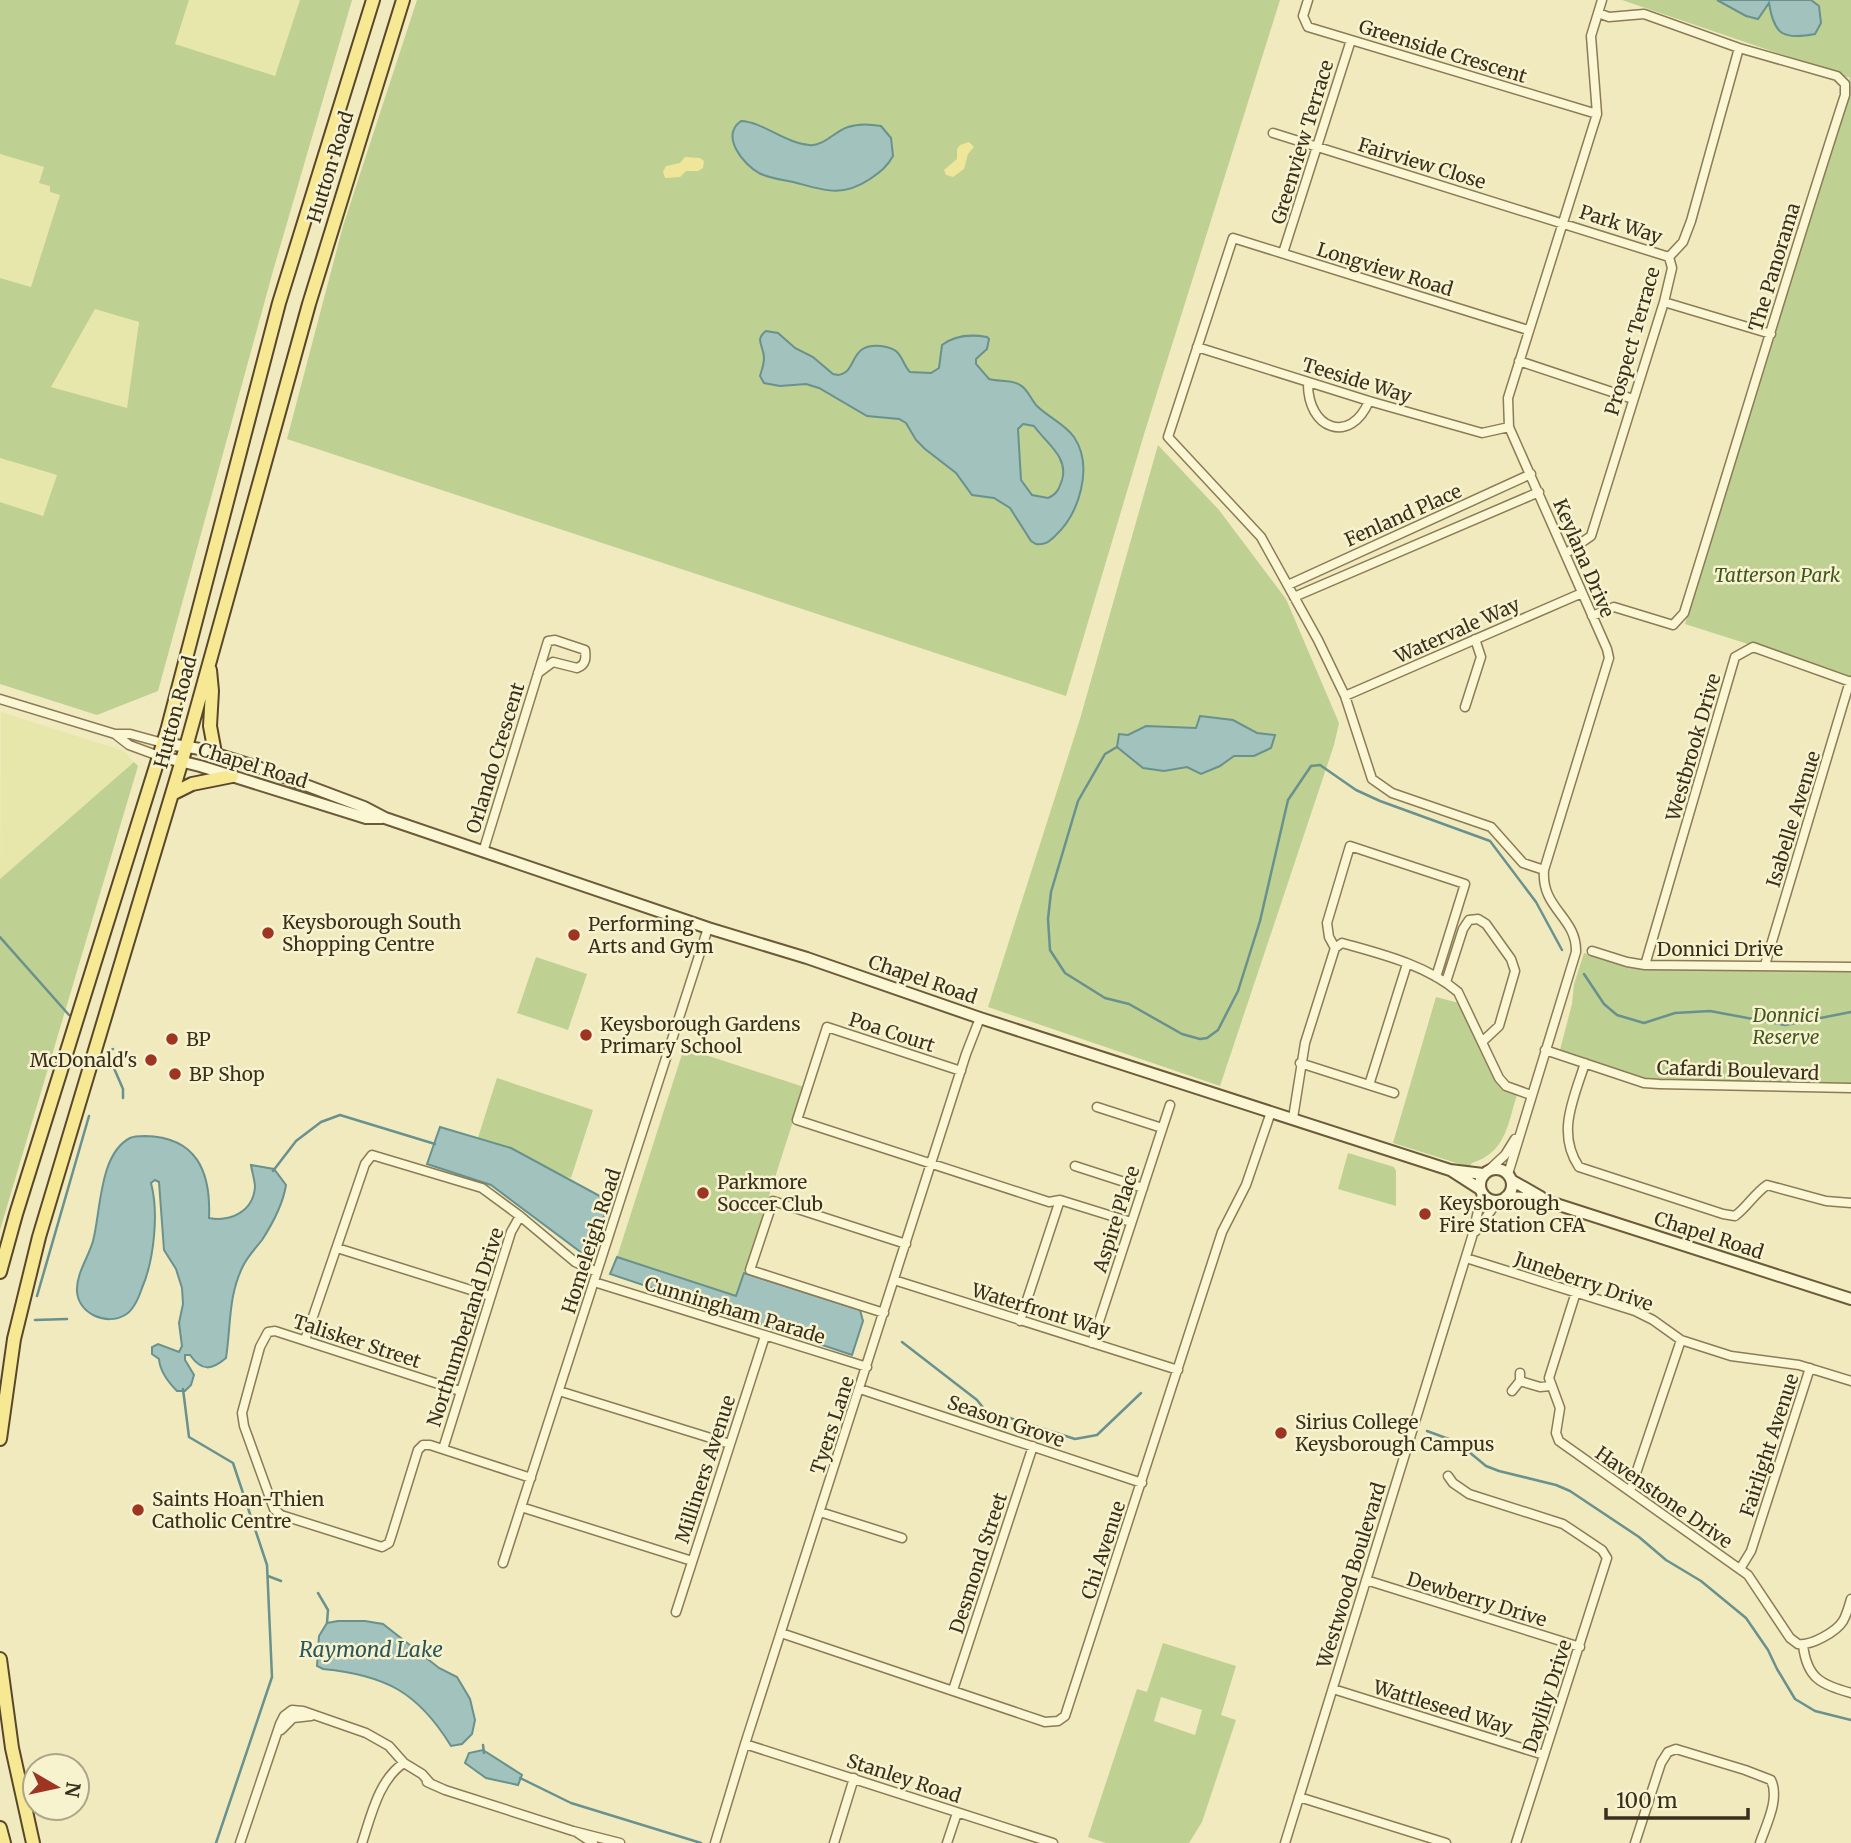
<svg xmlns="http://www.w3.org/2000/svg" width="1851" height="1843" viewBox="0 0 1851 1843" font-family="Merriweather,serif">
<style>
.farmland{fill:#e7e7ac}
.green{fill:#bed092;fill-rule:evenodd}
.sand{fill:#efe69a}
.water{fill:#a2c2be;stroke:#69918d;stroke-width:2;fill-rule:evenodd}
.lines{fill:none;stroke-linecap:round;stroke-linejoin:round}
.stream{stroke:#69918d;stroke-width:2.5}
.street-casing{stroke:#8b7b56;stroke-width:11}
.secondary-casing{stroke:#6c5b39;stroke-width:14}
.primary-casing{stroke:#58472b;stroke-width:16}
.street{stroke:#fbf6d3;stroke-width:8}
.secondary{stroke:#fbf6d3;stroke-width:10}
.primary{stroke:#f7e893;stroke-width:12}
.poi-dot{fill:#9e3522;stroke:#f8f3cf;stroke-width:2.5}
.labels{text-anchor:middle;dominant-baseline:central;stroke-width:5;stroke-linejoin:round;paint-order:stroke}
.street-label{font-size:19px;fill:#392f1c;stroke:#f8f3cf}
.park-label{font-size:19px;font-style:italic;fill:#415721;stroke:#f8f3cf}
.poi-label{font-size:19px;fill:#392f1c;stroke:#f8f3cf;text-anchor:start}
.water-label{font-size:21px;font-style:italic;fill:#2a555a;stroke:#f8f3cf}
</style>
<rect width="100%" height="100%" fill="#f1eabf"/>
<path class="farmland" d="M189,0H300L275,76L175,44Z
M0,154L44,167L50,186L60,195L31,287L0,278Z
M95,308L139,322L127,408L51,387Z
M0,458L57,475L43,516L0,502Z
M1,712L124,751L134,762L0,879Z"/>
<path class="green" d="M0,0H189L175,44L275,76L300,0H352L273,271L158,691L97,715L0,684V502L43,516L57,475L0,458V278L31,287L60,195L50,192V186L39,183L44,167L0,154ZM95,309L139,322L127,408L51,387Z
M417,0H1280L1145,431L1066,696L287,439L343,226Z
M1622,0H1851V677L1685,624L1850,78Z
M1158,445L1219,510L1286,599L1339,723L1334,745L1220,1086L988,1007L1080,719Z
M134,762L138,766L0,1230V879Z
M1584,953L1634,967L1851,972V1084L1648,1079L1560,1050L1572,1004L1574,984Z
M536,957L587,974L568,1030L517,1013Z
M1436,997L1459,1003L1498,1083L1503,1089L1517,1095C1507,1126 1506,1152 1472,1163L1469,1167L1393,1143Z
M684,1048L804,1087L737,1296L617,1257Z
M497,1078L593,1110L571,1178L475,1147Z
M1348,1153L1394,1167L1396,1171V1206L1338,1189Z
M1163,1643L1236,1666L1221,1715L1236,1720L1202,1822L1189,1843H1106L1088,1837L1137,1689L1147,1692ZM1161,1697L1202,1710L1195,1735L1154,1721Z"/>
<path class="sand" d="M969,142L974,147L968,154L964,169L953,177L946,175L944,170L957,159V149L960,145Z
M685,157L700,158L704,161L703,168L698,171H686L680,177L665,178L663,172L666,166L680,163Z"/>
<path class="water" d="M1717,0H1811L1819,6L1821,23L1815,34C1783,40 1774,35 1769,3L1758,19L1746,16Z
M741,121C763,122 785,143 809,145C823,147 835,131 848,127C859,123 870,124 881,126L891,138L893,156C887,167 880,172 870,179C843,197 826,191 797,183C785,180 771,179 759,173C743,164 720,136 741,121Z
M766,331L778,333L795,348L813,357L833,374L838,375C859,372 847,343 881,346C888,347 893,348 897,352C903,358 904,366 910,372L931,373L939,368L942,345C955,335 970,334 987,337L989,339L987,349L976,359V364L989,379C998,382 1012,379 1020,385C1028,389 1031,400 1037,406C1048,417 1065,424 1074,437C1094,467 1079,514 1055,536C1049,542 1045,545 1036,544L1031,541L1010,508L994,498L972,495L956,473L925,449L916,440L906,423L899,419L867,416L819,388L806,384L780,386L764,383L760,376C762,370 764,364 764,358C764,346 754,340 766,331ZM1023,424L1034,426C1046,443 1069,457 1062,480C1059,489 1057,494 1048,498L1032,495L1021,480L1018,429Z
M1200,716L1233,720L1257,733L1275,735L1271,748L1254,756H1234L1220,766L1201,774L1187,767L1164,771L1143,768L1117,747L1119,734L1128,735L1146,726L1196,728Z
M440,1127L511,1148L609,1201L590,1259L491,1185L427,1164Z
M145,1136C197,1137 211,1172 209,1218C230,1222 253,1212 255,1187C255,1181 252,1172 251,1165L274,1169L286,1185C283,1204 273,1223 262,1240C255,1249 248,1256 243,1266C228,1296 231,1326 226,1358C212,1370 202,1372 190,1355H185V1360L194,1375L191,1385L185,1391H177C168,1382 160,1372 159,1359L152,1354V1347L158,1344L179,1352L182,1346L179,1323L183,1304L182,1288L176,1269L164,1250L159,1182L155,1180L151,1183C159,1213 154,1260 142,1288C139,1297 134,1310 125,1315C107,1326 78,1314 77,1291C76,1274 89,1256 93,1241C101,1211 99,1154 130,1138C134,1136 140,1136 145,1136Z
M617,1257L736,1296L744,1273L860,1310L863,1321L852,1355L610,1274Z
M338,1621H365L383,1624L439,1668L457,1677L470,1699L475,1720L472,1734L462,1744L451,1746C418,1692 385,1675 323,1669L317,1666L319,1636L327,1623Z
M483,1750L522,1775L518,1785L486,1778L465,1763L469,1753Z"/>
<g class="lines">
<path class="stream" d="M1117,747L1105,754L1078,801L1051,892L1048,919L1050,950L1065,973L1105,998L1129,1004L1182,1034L1200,1039L1207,1038L1218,1030L1238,991L1260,921L1288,800L1311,766L1320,765L1356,790L1380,801L1490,841L1536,902L1562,950
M0,937L69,1015
M1584,974L1604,1004L1617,1015L1644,1023L1675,1013L1710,1011L1785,1025L1851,1012
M113,1049L107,1052L123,1089V1098
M273,1171L296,1141L321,1122L340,1115L435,1144
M37,1296L89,1116
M35,1320L67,1319
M902,1342L977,1400L985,1410L1075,1439L1097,1435L1141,1393
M183,1389L189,1437L233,1463L267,1565L272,1677L216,1843
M1427,1431L1457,1442L1486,1466L1499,1471L1556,1485L1570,1491L1639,1537L1666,1560L1701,1581L1746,1618L1768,1650L1777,1669L1795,1699L1815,1711L1851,1720
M268,1576L281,1581
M318,1593L328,1610L327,1623
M483,1745L484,1753
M520,1778L571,1803L701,1843"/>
<defs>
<path id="street" d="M1308,0L1303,16L1308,27L1597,114
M1273,133L1669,257
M1283,253L1351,40
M1664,302L1771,334
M1528,330L1233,238L1168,437L1261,537L1318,640L1345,696L1372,779L1392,793L1491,827L1523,863L1544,870
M1197,347L1369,401L1482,433L1509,427
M1519,361L1633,399
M1308,382C1307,430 1351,445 1369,401
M1565,554L1591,536L1664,302L1672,268L1669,257L1683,242L1691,221L1739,48
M1288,585L1531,474
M1294,597L1539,492
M1592,616L1614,607L1673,625L1684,613C1738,440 1789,267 1845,95V84L1837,76L1739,48L1644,14L1609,17L1598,13
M1345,696L1582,593
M0,699L115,734L129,745L159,756
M1465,707L1481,657L1475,639
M115,734H130L163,743
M483,852L548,641L555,640L585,650C586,658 586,665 577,668L553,662L538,673
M1335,948L1329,937L1327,923L1350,846L1465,884L1436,977
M1592,951L1627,962L1645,965L1851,967
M1645,965L1735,657L1753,647L1851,682
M1765,965L1850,681
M1446,982L1463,929L1469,920L1478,919L1486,924L1511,959L1515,971L1499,1026L1483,1041
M1545,1050L1644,1083L1659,1084L1851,1088
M1300,1063L1394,1093
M1585,1063C1574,1098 1556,1133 1579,1167L1723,1214L1735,1216C1748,1206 1754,1194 1767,1185L1826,1201L1851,1203
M961,1071L827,1027L797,1120L1049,1202L1060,1200L1131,1222
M1369,1085L1407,964
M1097,1107L1162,1128
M1293,1118L1305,1043L1335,948L1342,943C1381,954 1427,965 1458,992L1499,1078L1506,1086L1531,1095
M1075,1166L1143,1188
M1490,1169L1505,1155L1515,1139
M1508,1174L1576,952C1577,917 1541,909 1544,870L1609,658L1607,649L1509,427L1508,398L1597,114L1591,36L1602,0
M1476,1231L1498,1201
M337,1248L490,1296
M1466,1258L1635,1311L1653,1320L1681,1340L1731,1356L1799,1365L1851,1381
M894,1280L1178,1370
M594,1282L867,1367
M1576,1292L1549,1378L1560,1408L1556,1433L1559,1441L1748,1575L1790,1638L1798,1644C1811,1646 1836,1632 1843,1621C1847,1614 1849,1606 1851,1599
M884,1313L750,1270L773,1201L906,1244
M1020,1321L1060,1200
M305,1340L365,1164L372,1155L482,1188L520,1216L575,1262L597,1272
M1092,1343L1170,1105
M1520,1381L1540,1387L1551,1386
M860,1389L1142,1483
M460,1391L275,1331L268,1332L260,1347L242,1413L244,1426L274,1509L281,1515L382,1547L389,1543L392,1534L418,1450L423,1445H430L531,1478
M559,1391L730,1444
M1512,1391L1520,1381V1373
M443,1449L511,1232L520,1216
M1448,1476L1453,1483L1469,1494L1563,1524L1602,1550L1607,1558L1516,1843
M1630,1491L1681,1340
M521,1507L692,1561
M820,1512L902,1538
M503,1563L708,928
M1740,1569L1751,1551L1810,1368
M1366,1580L1580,1647
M676,1612L765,1336
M781,1633L1045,1722L1058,1721L1065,1716L1222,1232L1246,1185L1271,1112
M1803,1645C1807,1679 1821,1684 1851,1693
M1333,1689L1544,1755
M953,1690L1033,1446
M281,1730L293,1718L311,1716
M745,1744L1053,1843
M427,1782L445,1790L573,1831L620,1843
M1299,1797L1446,1843
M576,1832L593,1843
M240,1843L280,1724L284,1716L292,1710L303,1711L366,1733L389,1746L404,1763L422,1774L431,1784
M362,1843C371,1816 379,1779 404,1763
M715,1843L745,1744L966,1054L980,1018
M834,1843L854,1778
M947,1843L957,1813
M1285,1843L1472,1237L1482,1194
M1635,1843L1661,1763L1668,1752L1676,1749L1745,1770L1771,1780C1780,1799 1766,1825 1760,1843"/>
<path id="secondary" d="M163,743L200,749L255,766L364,807L385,818L708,928L807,958L980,1018L1450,1170L1483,1174
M159,756L200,766L366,818H382
M1480 1185a16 16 0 1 1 32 0a16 16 0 1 1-32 0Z
M1452,1171L1480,1189
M1511,1180L1541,1197
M1506,1197L1528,1198L1556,1204L1851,1299"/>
<path id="primary" d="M210,670L212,691L210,726L215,753
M172,794L192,784L232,776
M0,1272L16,1214L167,731L279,303L373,0
M0,1439L14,1339L39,1237L186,747L309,304L403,0
M0,1659L12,1748L33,1843
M0,1828L4,1843"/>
</defs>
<use href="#street" class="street-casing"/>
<use href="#secondary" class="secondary-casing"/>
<use href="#primary" class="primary-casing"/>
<use href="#street" class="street"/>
<use href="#secondary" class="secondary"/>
<use href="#primary" class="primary"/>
</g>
<g class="poi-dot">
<circle cx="268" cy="933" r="7"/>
<circle cx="574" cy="935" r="7"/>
<circle cx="586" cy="1035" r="7"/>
<circle cx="172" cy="1039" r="7"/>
<circle cx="151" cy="1060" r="7"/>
<circle cx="175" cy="1074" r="7"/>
<circle cx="703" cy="1193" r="7"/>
<circle cx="1425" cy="1214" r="7"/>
<circle cx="1281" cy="1433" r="7"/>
<circle cx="138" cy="1510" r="7"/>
</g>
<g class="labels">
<g class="street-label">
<text transform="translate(1443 51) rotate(17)">Greenside Crescent</text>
<text transform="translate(1302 142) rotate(-73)">Greenview Terrace</text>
<text transform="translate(1422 163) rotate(17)">Fairview Close</text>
<text transform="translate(330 167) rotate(-73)">Hutton Road</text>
<text transform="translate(1621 224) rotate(18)">Park Way</text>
<text transform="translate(1774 267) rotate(-73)">The Panorama</text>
<text transform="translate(1385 269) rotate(17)">Longview Road</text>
<text transform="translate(1632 341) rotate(-74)">Prospect Terrace</text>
<text transform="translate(1357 380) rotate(17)">Teeside Way</text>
<text transform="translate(1403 515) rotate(-24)">Fenland Place</text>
<text transform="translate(1584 558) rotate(67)">Keylana Drive</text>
<text transform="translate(1457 630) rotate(-24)">Watervale Way</text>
<text transform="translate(175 712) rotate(-75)">Hutton Road</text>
<text transform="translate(1693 747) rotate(-74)">Westbrook Drive</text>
<text transform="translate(495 758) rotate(-73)">Orlando Crescent</text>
<text transform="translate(253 765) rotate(17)">Chapel Road</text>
<text transform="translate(1793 819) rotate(-73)">Isabelle Avenue</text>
<text x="1720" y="949">Donnici Drive</text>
<text transform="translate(923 979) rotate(19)">Chapel Road</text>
<text transform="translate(892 1032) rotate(18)">Poa Court</text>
<text transform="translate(1738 1070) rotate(2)">Cafardi Boulevard</text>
<text transform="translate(1116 1219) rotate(-72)">Aspire Place</text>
<text transform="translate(1709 1235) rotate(18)">Chapel Road</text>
<text transform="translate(591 1241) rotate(-72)">Homeleigh Road</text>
<text transform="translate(1584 1281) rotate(19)">Juneberry Drive</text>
<text transform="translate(735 1310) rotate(17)">Cunningham Parade</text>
<text transform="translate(1041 1310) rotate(17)">Waterfront Way</text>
<text transform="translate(465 1327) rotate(-72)">Northumberland Drive</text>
<text transform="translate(357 1341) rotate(18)">Talisker Street</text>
<text transform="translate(1006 1421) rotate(19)">Season Grove</text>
<text transform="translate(832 1425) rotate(-72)">Tyers Lane</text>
<text transform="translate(1769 1445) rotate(-72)">Fairlight Avenue</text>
<text transform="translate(705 1469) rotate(-72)">Milliners Avenue</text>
<text transform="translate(1664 1497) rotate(35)">Havenstone Drive</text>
<text transform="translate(1103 1550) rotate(-72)">Chi Avenue</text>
<text transform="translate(978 1563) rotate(-72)">Desmond Street</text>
<text transform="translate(1351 1575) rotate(-73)">Westwood Boulevard</text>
<text transform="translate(1477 1599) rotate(17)">Dewberry Drive</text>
<text transform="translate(1547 1696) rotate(-72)">Daylily Drive</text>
<text transform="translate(1443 1707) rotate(17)">Wattleseed Way</text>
<text transform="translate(904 1778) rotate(18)">Stanley Road</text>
</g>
<g class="park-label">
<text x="1777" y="575">Tatterson Park</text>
<text x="1786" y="1015">Donnici<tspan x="1786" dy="22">Reserve</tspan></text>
</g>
<g class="poi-label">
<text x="282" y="922">Keysborough South<tspan x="282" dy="22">Shopping Centre</tspan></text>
<text x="588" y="924">Performing<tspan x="588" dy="22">Arts and Gym</tspan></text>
<text x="600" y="1024">Keysborough Gardens<tspan x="600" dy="22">Primary School</tspan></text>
<text x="186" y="1039">BP</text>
<text x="137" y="1060" text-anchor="end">McDonald's</text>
<text x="189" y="1074">BP Shop</text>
<text x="717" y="1182">Parkmore<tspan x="717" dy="22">Soccer Club</tspan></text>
<text x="1439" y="1203">Keysborough<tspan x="1439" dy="22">Fire Station CFA</tspan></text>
<text x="1295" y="1422">Sirius College<tspan x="1295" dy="22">Keysborough Campus</tspan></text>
<text x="152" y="1499">Saints Hoan-Thien<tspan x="152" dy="22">Catholic Centre</tspan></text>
</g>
<g class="water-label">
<text x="371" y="1649">Raymond Lake</text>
</g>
</g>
<g transform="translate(56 1787) rotate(99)"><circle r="33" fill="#f8f3cf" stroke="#aca587" stroke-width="2"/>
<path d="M0-5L12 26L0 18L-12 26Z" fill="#9e3522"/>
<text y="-10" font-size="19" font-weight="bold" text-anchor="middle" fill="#392f1c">N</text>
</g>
<path d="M1606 1808v10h142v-10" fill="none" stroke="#392f1c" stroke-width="3.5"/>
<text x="1616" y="1808" font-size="21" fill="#392f1c" stroke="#f8f3cf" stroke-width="5" paint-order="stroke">100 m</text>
</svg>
